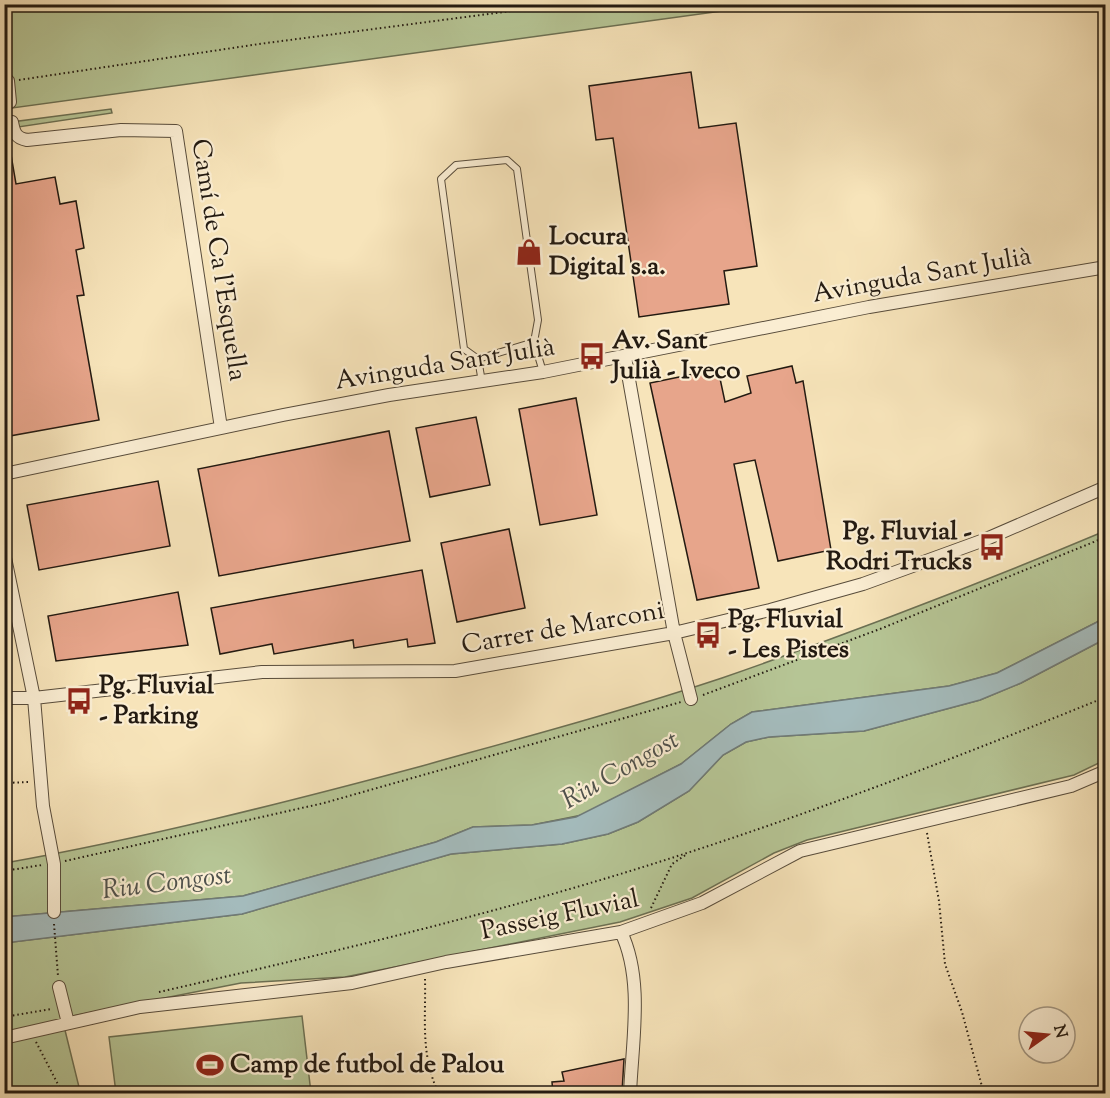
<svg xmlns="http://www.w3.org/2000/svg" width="1110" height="1098" viewBox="0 0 1110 1098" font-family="'Sorts Mill Goudy',serif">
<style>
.green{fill:#b6c595;stroke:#6c7053;stroke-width:1.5}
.water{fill:#a4bbbc;stroke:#707b78;stroke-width:1.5}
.building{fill:#e7a58b;stroke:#231a11;stroke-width:1.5}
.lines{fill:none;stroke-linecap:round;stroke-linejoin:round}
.service-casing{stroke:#584c3b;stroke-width:8}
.minor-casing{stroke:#584c3b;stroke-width:14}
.path{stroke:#231a11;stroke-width:2;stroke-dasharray:1.5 3;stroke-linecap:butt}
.service{stroke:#faedd2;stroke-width:6}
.minor{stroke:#faedd2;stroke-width:12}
.labels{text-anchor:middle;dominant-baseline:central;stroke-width:4.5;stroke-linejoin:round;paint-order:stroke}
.poi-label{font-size:26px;font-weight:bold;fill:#231a11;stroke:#faedd2;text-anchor:start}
.street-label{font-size:26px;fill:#231a11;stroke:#faedd2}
.water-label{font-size:27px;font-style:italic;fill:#50524d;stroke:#faedd2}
</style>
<rect width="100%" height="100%" fill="#f7e4ba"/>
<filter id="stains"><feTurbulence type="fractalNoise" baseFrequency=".00333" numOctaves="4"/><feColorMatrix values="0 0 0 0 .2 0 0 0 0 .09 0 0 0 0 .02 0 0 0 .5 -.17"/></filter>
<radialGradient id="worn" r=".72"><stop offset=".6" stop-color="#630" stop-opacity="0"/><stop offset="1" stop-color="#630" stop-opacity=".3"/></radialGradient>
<path class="green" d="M4,5H765L5,109Z
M111,109L112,113L5,129L4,123Z
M1105,531V618L997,673L949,686L752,712L731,724L681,764L582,815L532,825L473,827L436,842L243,896L5,917V863C145,838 284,803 422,766C522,738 623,711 722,678C851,633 979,584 1105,531Z
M1105,639V760L1074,775L807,840L774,853L692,898L620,922L345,977L241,983L62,1018L79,1087L5,1092L4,943L242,914L451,854L562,844L608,834L638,822L689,791L723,755L746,742L769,737L864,731L980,700L1021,683Z
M302,1016L311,1093H116L109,1037Z"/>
<path class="water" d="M1105,618V639L1021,683L980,700L864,731L769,737L746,742L723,755L689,791L638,822L608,834L562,844L451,854L242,914L5,943L4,917L243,896L436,842L473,827L532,825L576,817L681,764L731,724L752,712L949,686L997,673Z"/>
<path class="building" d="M691,72L699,128L736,123L757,266L724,271L729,304L639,317L613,138L596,140L589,86Z
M4,149H10L16,184L55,177L60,204L76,201L84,248L76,250L84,295L77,296L99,420L4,437Z
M792,366L796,383L803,381L831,550L778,561L755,460L734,464L759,588L697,600L650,383L718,369L725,402L751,393L747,376Z
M576,398L597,515L540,525L519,409Z
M476,417L490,485L430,497L416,428Z
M389,431L410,541L219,576L198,469Z
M158,481L170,546L39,570L27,505Z
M509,529L525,608L457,622L441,543Z
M422,570L435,643L408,647L407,639L354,648L353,640L274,654L272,644L220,654L211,608Z
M178,592L188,645L56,661L48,616Z
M624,1059L622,1092L553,1094L552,1082L564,1081L562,1072Z"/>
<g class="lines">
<defs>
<path id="service" d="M478,359L534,342
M482,382L478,359L464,349L441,179L456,165L507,160L517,169L538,320L534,342L543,372"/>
<path id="minor" d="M8,81L10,102
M12,122C14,133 16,138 27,140L121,130L176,131L221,428
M625,357L674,633L691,699
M4,474L283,415L389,395L543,372L869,307L1106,267
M4,553L34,698L43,806L54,864V912
M4,698H34L262,672L455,671L674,633L770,610L863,584L984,540L1106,487
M621,932C644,980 632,1042 630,1094
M59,987L68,1023
M4,1038L140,1007L352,983L446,962L621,932L702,903L800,851L1071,786L1106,771"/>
</defs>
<use href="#service" class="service-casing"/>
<use href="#minor" class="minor-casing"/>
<path class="path" d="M19,80L259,44L565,4
M703,695L880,629L1106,537
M4,746V752
M4,783L29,782
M4,796V839
M927,833L939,901L945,964L962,1012L984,1094
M65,861L324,803L681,702
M4,871L42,865
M651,908L672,864L687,854
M54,924L58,976
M425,979C426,1019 420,1055 439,1094
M159,992C338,951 516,909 690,852C831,806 968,753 1106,697
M4,1017L52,1009
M36,1042L63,1094"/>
<use href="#service" class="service"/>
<use href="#minor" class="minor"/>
</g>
<defs>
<symbol id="shop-bare" viewBox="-9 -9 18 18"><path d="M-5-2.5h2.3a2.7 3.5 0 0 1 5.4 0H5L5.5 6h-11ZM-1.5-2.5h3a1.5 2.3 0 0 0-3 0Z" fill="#8f2418" stroke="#faedd2" stroke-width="2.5" paint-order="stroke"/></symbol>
<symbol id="bus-bare" viewBox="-9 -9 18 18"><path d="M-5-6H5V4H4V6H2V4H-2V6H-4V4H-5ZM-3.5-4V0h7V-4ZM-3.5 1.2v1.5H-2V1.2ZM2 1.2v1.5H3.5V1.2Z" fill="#8f2418" stroke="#faedd2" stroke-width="2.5" paint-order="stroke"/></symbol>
<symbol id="stadium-bare" viewBox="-9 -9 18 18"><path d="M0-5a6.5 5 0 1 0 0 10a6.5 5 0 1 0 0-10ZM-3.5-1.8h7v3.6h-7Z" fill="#8f2418" stroke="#faedd2" stroke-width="2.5" paint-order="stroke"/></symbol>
</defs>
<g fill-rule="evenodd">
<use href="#shop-bare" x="510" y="233" width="38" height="38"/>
<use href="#bus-bare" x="573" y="337" width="38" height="38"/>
<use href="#bus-bare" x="973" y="528" width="38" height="38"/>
<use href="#bus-bare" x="689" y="616" width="38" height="38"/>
<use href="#bus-bare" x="60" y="682" width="38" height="38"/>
<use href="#stadium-bare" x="191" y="1046" width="38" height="38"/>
</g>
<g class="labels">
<g class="poi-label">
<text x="549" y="237">Locura<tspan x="549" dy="30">Digital s.a.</tspan></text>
<text x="612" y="341">Av. Sant<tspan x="612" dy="30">Julià - Iveco</tspan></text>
<text x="972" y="532" text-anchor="end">Pg. Fluvial -<tspan x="972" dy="30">Rodri Trucks</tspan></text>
<text x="728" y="620">Pg. Fluvial<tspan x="728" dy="30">- Les Pistes</tspan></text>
<text x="99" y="686">Pg. Fluvial<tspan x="99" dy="30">- Parking</tspan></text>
<text x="230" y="1065">Camp de futbol de Palou</text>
</g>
<g class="street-label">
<text transform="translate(218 260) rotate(81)">Camí de Ca l'Esquella</text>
<text transform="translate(922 276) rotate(-10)">Avinguda Sant Julià</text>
<text transform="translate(445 365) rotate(-9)">Avinguda Sant Julià</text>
<text transform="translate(563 629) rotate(-10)">Carrer de Marconi</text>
<text transform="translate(560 916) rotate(-12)">Passeig Fluvial</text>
</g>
<g class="water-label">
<text transform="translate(621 771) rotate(-30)">Riu Congost</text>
<text transform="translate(167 884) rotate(-7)">Riu Congost</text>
</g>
</g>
<rect width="1110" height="1098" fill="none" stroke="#f7e4ba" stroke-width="24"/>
<rect x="6" y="6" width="1098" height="1086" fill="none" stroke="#231a11" stroke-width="3"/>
<rect x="12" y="12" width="1086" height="1074" fill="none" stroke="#231a11" stroke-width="1.5"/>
<g transform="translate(1047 1035) rotate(75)"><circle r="28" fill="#faedd2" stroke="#a49985" stroke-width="1.5"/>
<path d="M0-4.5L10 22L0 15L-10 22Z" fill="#8f2418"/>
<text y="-9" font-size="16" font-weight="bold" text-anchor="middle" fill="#231a11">N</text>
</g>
<rect width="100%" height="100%" filter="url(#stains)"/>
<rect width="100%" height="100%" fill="url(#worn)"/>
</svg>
